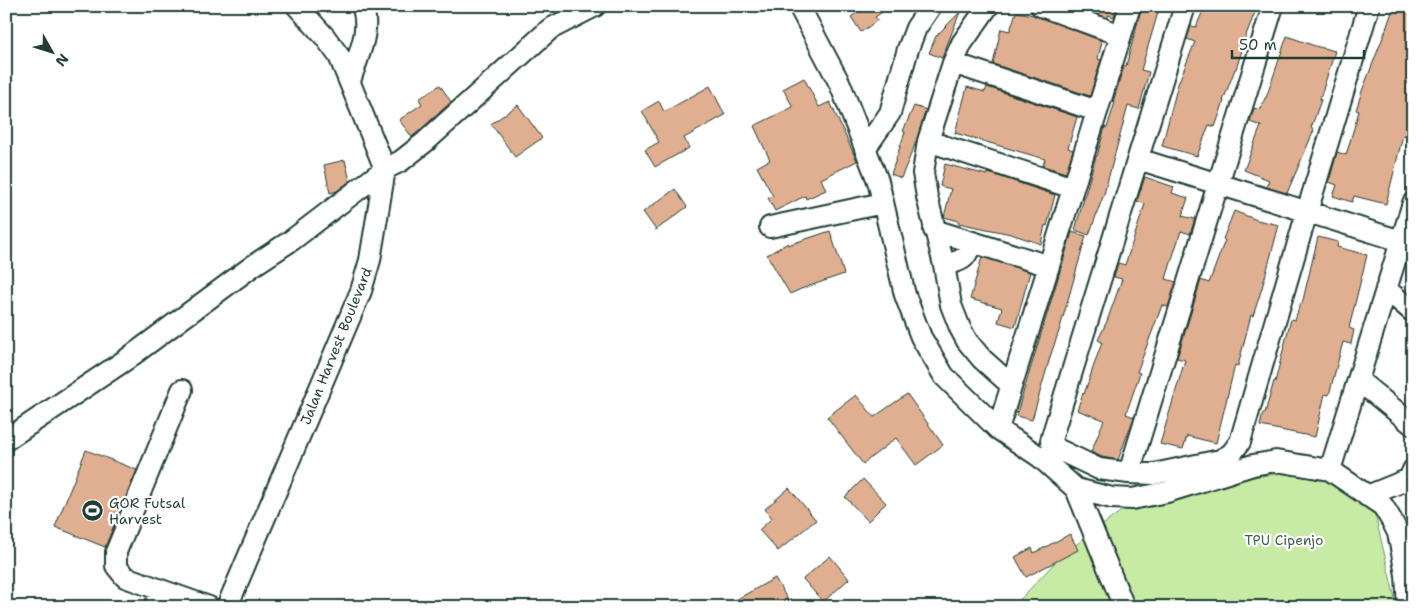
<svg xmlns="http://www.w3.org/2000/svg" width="1419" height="613" viewBox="0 0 1419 613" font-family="'Shantell Sans',sans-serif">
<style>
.green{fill:#c7eba5;stroke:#73946c}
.building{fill:#e0af91;stroke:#1f3d34}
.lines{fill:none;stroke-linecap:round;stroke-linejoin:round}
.minor-casing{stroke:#1f3d34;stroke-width:24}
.minor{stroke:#fff;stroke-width:20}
.labels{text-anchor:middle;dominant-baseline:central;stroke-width:4.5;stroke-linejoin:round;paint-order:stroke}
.street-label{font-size:14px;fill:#1f3d34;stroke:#fff}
.poi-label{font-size:14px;fill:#1f3d34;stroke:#fff;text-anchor:start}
.park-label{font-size:14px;fill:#41604b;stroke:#fff}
</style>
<rect width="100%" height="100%" fill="#fff"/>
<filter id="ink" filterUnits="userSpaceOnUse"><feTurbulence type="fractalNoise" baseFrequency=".02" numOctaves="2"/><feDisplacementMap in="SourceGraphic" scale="10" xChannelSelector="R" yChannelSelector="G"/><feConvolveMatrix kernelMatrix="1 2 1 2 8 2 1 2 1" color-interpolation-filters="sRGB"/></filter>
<g filter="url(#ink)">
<path class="green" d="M1284,473L1369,489L1397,607H1013L1062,555L1124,509L1207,483Z"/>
<path class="building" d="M866,6H891L875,17L878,20L861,32L851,17Z
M1077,6H1117L1114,17L1108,15V18Z
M1142,6H1160L1141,70L1149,72L1139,109L1128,106L1104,194L1089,235L1075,230L1096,156H1097L1105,127L1107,128L1115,102H1113L1124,66H1126Z
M1205,6H1247L1256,10L1244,40L1245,41L1236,69H1235L1223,101H1224L1215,127L1209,125L1197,156L1162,146L1178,84L1195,42L1187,39L1191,26L1196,27Z
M1394,6H1413V113L1407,136L1403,135L1386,204L1354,196L1352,202L1333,196L1337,185L1329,182L1337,152L1346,155L1359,111L1356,110L1362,91L1385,32Z
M960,12L942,58L929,53L936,36Z
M1016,12L1034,15L1102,41L1098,59L1101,60L1090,96L993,64L1001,29L1010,31Z
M1287,36L1315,46L1335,51L1320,99L1321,100L1311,128L1314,130L1287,193L1266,187L1269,180L1244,170L1261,126L1250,122L1254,108L1260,110L1265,98H1266Z
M804,78L819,107L830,102L857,161L821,179L826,190L806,199L805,196L775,211L768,198L773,196L757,167L770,160L754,126L793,107L783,89Z
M440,85L451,102L412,137L399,120L422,104L419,99Z
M710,86L725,115L684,138L689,148L655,167L645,150L659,142L642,111L659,101L664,112Z
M967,87L985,92L987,87L1077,117L1068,148L1073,150L1066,173L1043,166L1045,159L955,133Z
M518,105L542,138L515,157L491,124Z
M914,106L926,110L916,142L901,178L891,174L905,132L903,131Z
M345,160L350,181L337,191L330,193L324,165Z
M945,164L987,175V173L992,174L1055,195L1047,226L1045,225L1041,244L1011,234L958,223L959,221L944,217L951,189L940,186Z
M1145,177L1174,187L1172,193L1188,198L1182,216L1195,219L1190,234L1181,231L1173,256L1166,279L1176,282L1168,307L1162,305L1161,308L1137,372L1140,373L1126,414L1134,417L1118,460L1102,457L1091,452L1104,420L1077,410L1083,393L1084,394L1102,342L1098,340L1107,321L1122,279L1114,277L1118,263L1125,265L1145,204L1137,201Z
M675,189L687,207L656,230L643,212Z
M1234,211L1257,220L1279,225L1262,288L1253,316L1251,315L1238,366L1235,365L1216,443L1187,436L1183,449L1160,444L1185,360L1177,358L1201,280L1209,283L1225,240L1223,239Z
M830,231L844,274L801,289L790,294L767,255L788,243V245Z
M1072,232L1086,236L1060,328L1051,354L1032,420L1016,416Z
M1318,237L1338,242L1337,247L1367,255L1349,328L1354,330L1351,344L1343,342L1329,395L1325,394L1315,437L1260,426L1263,413H1265L1274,381L1275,382L1291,319L1295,320L1300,304H1302Z
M982,257L1030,272L1015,327L998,322L1002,308L970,299Z
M907,394L943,445L916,465L896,438L863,464L827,417L856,395L874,417Z
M86,450L137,470L105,547L55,527Z
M863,479L886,503L868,521L845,497Z
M789,488L816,520L778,551L759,530L772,518L765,509Z
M1070,534L1078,550L1026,577L1015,557L1032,548L1034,553Z
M830,556L849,579L823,602L803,579Z
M775,578L792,607H723Z"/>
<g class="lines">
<defs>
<path id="minor" d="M799,6L840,84L878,181L905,295L921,337L944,376L998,429L1040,457L1076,489L1112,498L1132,499L1167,492L1253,465L1276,461L1330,470L1383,506L1392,521L1398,533L1402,553L1406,575L1408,607
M988,6L962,43L953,63L928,141L923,173L927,197L944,265L951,305L960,328L967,341L982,359L1011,385
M1041,6L1121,35
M1185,6L1053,433L1051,441L1057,449L1099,469L1129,473L1154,474L1220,460L1231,454L1240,442L1307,212L1369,6
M953,63L1097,111
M350,81C357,58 372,30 362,6
M928,141L1073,188
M865,149L890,113L908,49L916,28L931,6
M1138,159L1401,241
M770,227L883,203
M934,230L1049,266
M944,265C961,261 967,260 971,242
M1386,289L1413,312
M1358,380L1413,425
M998,429L1130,6
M6,440L127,359L254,265L292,240L385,169L401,161L425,142L550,29L595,6
M1330,470L1413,203
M1129,473L1273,6
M1076,489L1124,607
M1367,496L1409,479L1413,470
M161,590L125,577L116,566V552L182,390
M155,607L161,590L209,607
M227,607L361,291L370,260L385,169L339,56L325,37L297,6"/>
</defs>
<use href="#minor" class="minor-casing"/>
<use href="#minor" class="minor"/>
</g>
</g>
<defs>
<symbol id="stadium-disc" viewBox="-11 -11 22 22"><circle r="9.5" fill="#1f3d34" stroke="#fff"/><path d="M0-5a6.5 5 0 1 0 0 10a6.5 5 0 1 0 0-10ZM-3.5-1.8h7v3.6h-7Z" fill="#fff"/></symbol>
</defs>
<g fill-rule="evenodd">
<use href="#stadium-disc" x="80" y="498" width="25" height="25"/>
</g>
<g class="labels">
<g class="street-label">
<text transform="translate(336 346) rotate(-68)">Jalan Harvest Boulevard</text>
</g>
<g class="poi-label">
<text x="109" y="503">GOR Futsal<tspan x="109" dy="16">Harvest</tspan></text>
</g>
<g class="park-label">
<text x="1284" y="540">TPU Cipenjo</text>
</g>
</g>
<rect width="1419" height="613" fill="none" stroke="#fff" stroke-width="25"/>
<rect x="12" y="12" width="1394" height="588" fill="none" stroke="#1f3d34" stroke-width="2" filter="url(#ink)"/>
<g transform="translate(52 52) rotate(129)" stroke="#ffffff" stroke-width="4" paint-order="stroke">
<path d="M0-4L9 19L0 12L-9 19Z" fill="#1f3d34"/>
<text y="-8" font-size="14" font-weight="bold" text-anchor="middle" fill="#1f3d34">N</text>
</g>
<path d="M1232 50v8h132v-8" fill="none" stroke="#1f3d34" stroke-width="2.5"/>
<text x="1239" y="50" font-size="15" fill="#1f3d34" stroke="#ffffff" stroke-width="4" paint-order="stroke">50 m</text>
</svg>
